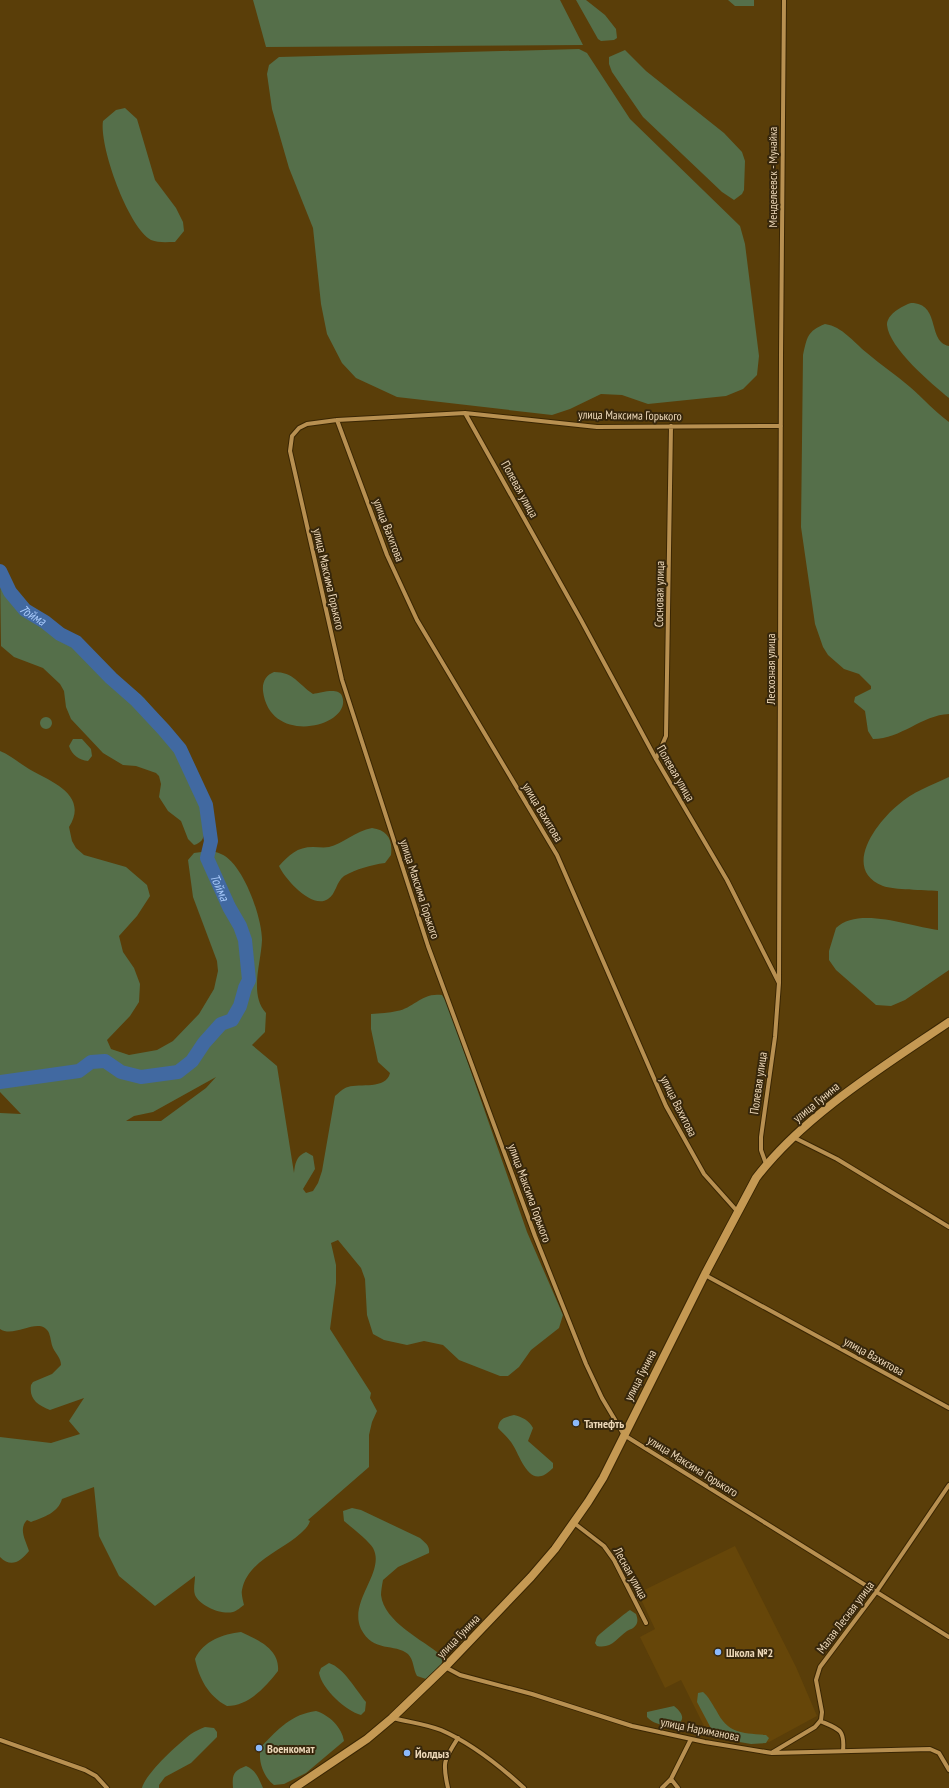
<svg xmlns="http://www.w3.org/2000/svg" width="949" height="1788" viewBox="0 0 949 1788" font-family="'PT Sans Narrow',sans-serif">
<style>
.built{fill:#664609}
.green{fill:#556f4a;fill-rule:evenodd}
.lines{fill:none;stroke-linecap:round;stroke-linejoin:round}
.river{stroke:#4169a1;stroke-width:14}
.street-casing{stroke:#3a2603;stroke-width:6}
.secondary-casing{stroke:#3a2603;stroke-width:10}
.street{stroke:#b89051;stroke-width:4}
.secondary{stroke:#c59953;stroke-width:8}
.poi-dot{fill:#8bbafc;stroke:#37270c;stroke-width:1.5}
.labels{text-anchor:middle;dominant-baseline:central;stroke-width:4;stroke-linejoin:round;paint-order:stroke}
.street-label{font-size:12px;fill:#ecd7b8;stroke:#37270c}
.poi-label{font-size:12px;font-weight:bold;fill:#ecd7b8;stroke:#37270c;text-anchor:start}
.water-label{font-size:13px;font-style:italic;fill:#a7c9fa;stroke:#37270c}
</style>
<rect width="100%" height="100%" fill="#5a3e09"/>
<path class="built" d="M735,1546L796,1667L817,1716L769,1742L706,1730L681,1680L665,1688L640,1637L655,1629L638,1593Z"/>
<path class="green" d="M253,0H560L583,45L266,47Z
M576,0H586L605,15L616,29L617,38L614,40L601,41L598,39Z
M728,0H754V6H735Z
M579,49L587,53L630,119L740,226L745,244L759,356L757,375L743,389L726,396L648,404L622,395L601,394L570,409L552,415L397,397L356,378L342,363L327,334L321,304L313,228L289,168L272,109L267,74L269,65L279,57Z
M625,50L646,71L724,133L742,152L745,161L744,190L742,194L734,200L722,192L643,117L612,72L609,64V57Z
M125,108L137,119L155,180L176,208L183,222L184,231L175,242C167,242 158,243 151,240C128,227 99,146 103,121L116,110Z
M911,303C941,303 927,342 949,346V398C932,384 889,348 887,325C887,314 902,306 911,303Z
M825,324C843,327 852,341 867,353C881,365 896,375 910,387C924,399 934,411 949,422V714C922,715 901,739 873,739L868,731L865,711L854,702L855,697L871,689V686L859,674L844,669L828,655L823,647L815,624L801,527L803,355C807,338 807,331 825,324Z
M0,569L13,584L20,599L51,627L94,652L113,672L144,698L171,730L183,748L198,780L204,832C204,839 201,843 194,845L188,839L181,821L168,811L159,797L161,784L159,776L156,773L136,766L123,765L103,753L71,719L66,707L64,691L60,684L43,668L14,657L1,646Z
M274,672C294,672 298,684 313,694C321,693 338,687 342,696C354,726 270,748 263,691C262,682 266,675 274,672Z
M40 723a6 6 0 1 1 12 0a6 6 0 1 1-12 0Z
M73,739H82L91,749L92,756L88,761C79,760 72,755 69,746Z
M0,751C10,755 19,763 29,769C52,782 89,795 69,827L72,841L76,848L84,855L126,867L147,885L150,896L137,916L119,936L123,952L134,968L140,984L139,1002L130,1016L107,1040L111,1049L129,1055L157,1050L173,1041L199,1014L214,989L218,971L217,961L193,897L188,860L194,853C203,852 213,850 221,854C243,863 262,917 262,940C261,964 249,994 266,1013L265,1032L252,1045L277,1066L294,1173C295,1164 296,1156 306,1152L313,1156L315,1169L303,1189L306,1193L313,1191L318,1183L322,1171L335,1096C339,1093 343,1088 348,1087C360,1083 386,1090 390,1073L378,1062L371,1029V1014C380,1013 389,1013 397,1011C414,1008 422,992 442,995L447,1003L527,1232L563,1315L559,1328L531,1350L519,1367L508,1376H500L459,1360L443,1345L424,1341L407,1345L384,1340L373,1334L367,1315L365,1279L361,1268L338,1240L331,1243L336,1265V1283L330,1329L371,1393L370,1398L377,1411L372,1422L369,1435V1467L308,1520L310,1521C308,1527 305,1529 301,1533C282,1551 247,1561 242,1590C241,1594 243,1600 244,1605C241,1607 237,1611 233,1612C221,1615 200,1606 195,1595C193,1589 195,1582 195,1576L155,1606L119,1576L99,1536L94,1487L62,1499C58,1513 44,1517 31,1522L27,1520C18,1529 26,1541 29,1551C20,1562 11,1568 0,1557V1437L51,1443L80,1434L69,1421L84,1398L50,1410C37,1405 29,1399 31,1385L33,1382L52,1374L61,1365C61,1358 56,1354 53,1348C51,1344 51,1338 49,1333C40,1315 15,1339 0,1329V1113L21,1114L0,1092ZM216,1077L206,1088L161,1121H126L134,1116L153,1112Z
M949,777V970L905,1000L891,1006L876,1005L836,970L829,960V951L836,928C859,906 911,927 938,930V891C924,890 894,890 883,886C841,869 877,822 898,805C912,792 932,785 949,777Z
M372,828C387,830 393,839 391,855L385,863C370,865 357,869 344,876C336,882 336,894 328,899C312,910 285,879 279,866C289,855 297,847 313,847C318,847 324,848 329,847C342,844 356,831 372,828Z
M514,1415C522,1417 529,1420 533,1428L528,1441L553,1463V1468C529,1493 521,1456 511,1442C507,1437 502,1432 498,1428C499,1418 506,1417 514,1415Z
M352,1508L361,1510L420,1538C425,1543 430,1545 429,1553L398,1567L383,1580C382,1585 381,1591 381,1595C384,1622 423,1640 441,1655C446,1665 435,1674 426,1679L417,1676C413,1669 414,1660 408,1654C395,1643 373,1653 361,1629C348,1601 386,1572 373,1548C369,1541 351,1527 344,1521L343,1511Z
M630,1610L636,1614C637,1617 638,1620 637,1623C635,1628 631,1629 627,1631C617,1638 612,1649 597,1646L595,1643C596,1641 596,1639 597,1637C598,1635 628,1611 630,1610Z
M241,1632C258,1640 280,1649 278,1671C265,1688 248,1706 227,1706C208,1696 199,1678 195,1659C203,1641 223,1634 241,1632Z
M329,1663C344,1668 356,1690 366,1702L365,1711L361,1715C346,1711 322,1689 319,1673L321,1668Z
M703,1692C709,1697 712,1704 716,1710C728,1734 742,1733 766,1735L769,1738L766,1743L751,1744L728,1740L714,1734L697,1702L698,1693Z
M674,1706C699,1726 660,1732 647,1717V1712Z
M316,1711C329,1715 342,1727 344,1741L306,1773L284,1784L274,1785C264,1778 256,1758 262,1746C278,1729 292,1714 316,1711Z
M205,1727L214,1728L217,1732V1737L191,1763L165,1777L159,1785V1788H142C145,1774 179,1743 191,1734C195,1731 200,1729 205,1727Z
M246,1766C256,1770 259,1779 263,1788H233C232,1775 233,1771 246,1766Z"/>
<g class="lines">
<path class="river" id="s1" d="M0,571L10,592L25,610L45,622L60,634L76,642L111,678L136,700L164,730L180,749L206,805L211,841L207,858L229,907L240,926L245,940L249,980L245,988L240,1006L232,1020L221,1024L204,1043L192,1061L178,1072L141,1077L121,1072L105,1061L91,1062L79,1071L0,1082"/>
<defs>
<path id="street" d="M465,413L581,620L656,759L727,880L779,983L775,1037L761,1137V1150L766,1164
M337,420L387,555L417,620L557,855L666,1106L704,1174L737,1211
M781,426L597,427L465,413L337,420L307,424L299,428L292,436L290,451L342,680L428,946L535,1236L586,1364L602,1398L624,1435L949,1637
M656,759L666,736L671,426
M779,983L781,355L784,0
M793,1137L837,1159L949,1227
M705,1275L949,1408
M574,1523L604,1546L614,1560L646,1623
M445,1667L460,1675L532,1694L632,1726L705,1742L772,1753L930,1749L939,1753L949,1770
M393,1718C408,1722 426,1724 441,1730C471,1743 500,1766 524,1788
M820,1721C839,1729 845,1729 843,1751
M0,1740L85,1770L96,1776L107,1788
M773,1752L815,1727L821,1720L822,1712L816,1680L820,1667L877,1591L949,1485
M671,1779L678,1788
M448,1788C442,1762 444,1760 458,1738
M662,1788L671,1779L691,1739"/>
<path id="secondary" d="M294,1788L367,1739L392,1718L445,1667L531,1577L555,1549L588,1502L603,1478L705,1274L756,1178C804,1115 884,1066 949,1022"/>
</defs>
<use href="#street" class="street-casing"/>
<use href="#secondary" class="secondary-casing"/>
<use href="#street" class="street"/>
<use href="#secondary" class="secondary"/>
</g>
<g class="poi-dot">
<circle cx="576" cy="1423" r="4"/>
<circle cx="718" cy="1652" r="4"/>
<circle cx="259" cy="1748" r="4"/>
<circle cx="407" cy="1753" r="4"/>
</g>
<g class="labels">
<g class="street-label">
<text transform="translate(772 177) rotate(-90)">Менделеевск - Мунайка</text>
<text transform="translate(630 415) rotate(1)">улица Максима Горького</text>
<text transform="translate(520 489) rotate(61)">Полевая улица</text>
<text transform="translate(389 530) rotate(69)">улица Вахитова</text>
<text transform="translate(329 579) rotate(77)">улица Максима Горького</text>
<text transform="translate(659 594) rotate(-89)">Сосновая улица</text>
<text transform="translate(770 669) rotate(-90)">Лесхозная улица</text>
<text transform="translate(676 773) rotate(60)">Полевая улица</text>
<text transform="translate(543 812) rotate(59)">улица Вахитова</text>
<text transform="translate(420 889) rotate(72)">улица Максима Горького</text>
<text transform="translate(758 1083) rotate(-82)">Полевая улица</text>
<text transform="translate(816 1102) rotate(-39)">улица Гунина</text>
<text transform="translate(679 1106) rotate(63)">улица Вахитова</text>
<text transform="translate(530 1193) rotate(70)">улица Максима Горького</text>
<text transform="translate(874 1356) rotate(29)">улица Вахитова</text>
<text transform="translate(640 1375) rotate(-63)">улица Гунина</text>
<text transform="translate(693 1466) rotate(32)">улица Максима Горького</text>
<text transform="translate(631 1573) rotate(61)">Лесная улица</text>
<text transform="translate(845 1617) rotate(-53)">Малая Лесная улица</text>
<text transform="translate(458 1636) rotate(-46)">улица Гунина</text>
<text transform="translate(700 1729) rotate(11)">улица Нариманова</text>
</g>
<g class="poi-label">
<text x="584" y="1423">Татнефть</text>
<text x="726" y="1652">Школа №2</text>
<text x="267" y="1748">Военкомат</text>
<text x="415" y="1753">Йолдыз</text>
</g>
<g class="water-label">
<text stroke="none"><textPath href="#s1" startOffset="56">Тойма</textPath></text>
<text stroke="none"><textPath href="#s1" startOffset="404">Тойма</textPath></text>
</g>
</g>
</svg>
